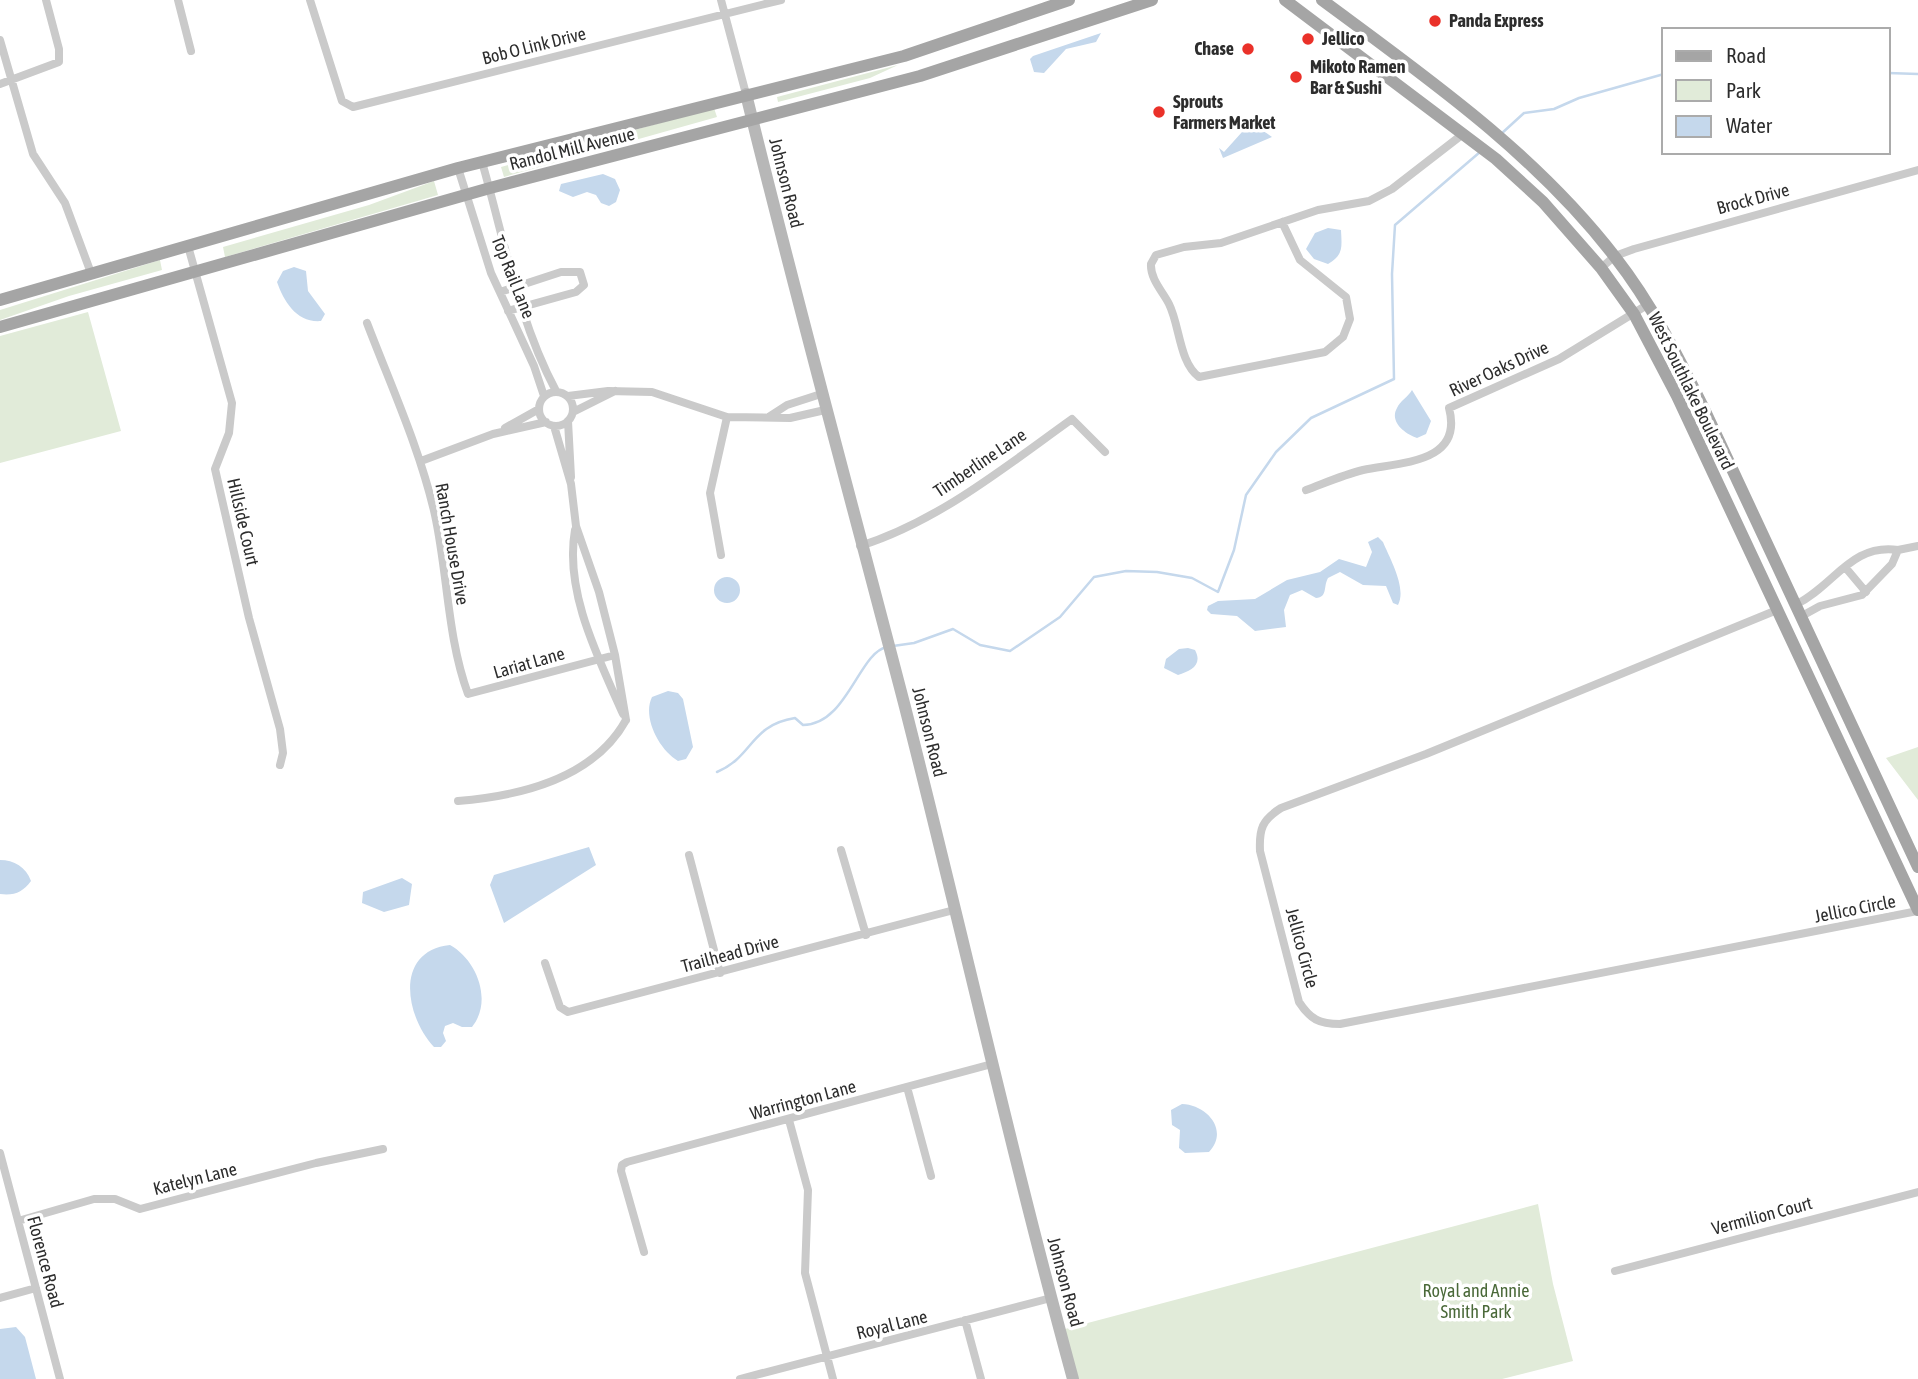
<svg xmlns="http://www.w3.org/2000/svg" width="1918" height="1379" font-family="'Asap Condensed',sans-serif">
<rect width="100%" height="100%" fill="#fff"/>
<path fill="#e1ebd9" d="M 898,65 L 870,78 L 778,102 L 777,97 Z
M 714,108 L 717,117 L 504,177 L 501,167 Z
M 434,181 L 438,195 L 225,257 L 223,247 L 369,205 Z
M 160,260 L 162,270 L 69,296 L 0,320 L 0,310 Z
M 88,312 L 121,431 L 0,463 L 0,336 Z
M 1918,747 L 1918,800 L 1886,758 Z
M 1538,1204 L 1553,1284 L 1573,1361 L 1502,1379 L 1078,1379 L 1065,1329 Z"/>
<path fill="#c5d8ec" d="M 1101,33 L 1096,42 L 1066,49 L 1044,73 L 1034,72 L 1030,59 L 1033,56 Z
M 1251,122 L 1272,137 L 1223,158 L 1219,148 L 1224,152 Z
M 603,174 L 615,179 L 620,190 L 616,202 L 609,206 L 601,203 L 596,195 L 587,192 L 573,197 L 559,191 L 561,184 Z
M 1328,228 L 1341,230 C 1342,249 1343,255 1328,264 L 1314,259 L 1306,249 L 1315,233 Z
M 294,267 L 306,271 L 308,291 L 325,314 L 321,321 C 297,323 284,302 277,282 L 283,271 Z
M 1412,390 L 1431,421 L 1426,434 L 1417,438 C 1405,434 1389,422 1397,408 C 1400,401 1408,397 1412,390 Z
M 1378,537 L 1383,542 C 1390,559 1407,588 1398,605 L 1393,603 L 1386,586 L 1363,585 L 1340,572 L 1328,578 C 1323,587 1328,597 1316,598 L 1302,590 L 1290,595 L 1284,610 L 1286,627 L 1255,631 L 1237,616 L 1211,614 L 1207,610 L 1208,606 L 1218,601 L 1255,599 L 1287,580 L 1320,572 L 1339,559 L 1366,567 L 1372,552 L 1368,542 Z
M714 590a13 13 0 1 1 26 0a13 13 0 1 1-26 0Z
M 1188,648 L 1195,650 C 1203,665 1191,671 1178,675 L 1164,668 L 1166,659 L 1179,649 Z
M 668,691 L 678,693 L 683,699 L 693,747 L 686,759 L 678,761 C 659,750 642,717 652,697 Z
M 589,847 L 596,865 L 504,923 L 490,885 L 494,875 Z
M 0,860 C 14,860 26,867 31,881 C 23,892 14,896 0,894 Z
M 402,878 L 412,884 L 409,905 L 384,912 L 362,903 L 363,892 Z
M 450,945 C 477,960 493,1001 472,1027 L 462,1027 L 453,1023 L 445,1026 L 443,1033 L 446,1041 L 441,1047 L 434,1047 C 405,1016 394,951 450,945 Z
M 1182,1104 C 1208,1105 1229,1131 1209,1152 L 1185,1153 L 1179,1148 L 1180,1130 L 1172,1125 L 1171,1110 Z
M 16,1327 L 25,1337 L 36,1379 L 0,1379 L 0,1329 Z"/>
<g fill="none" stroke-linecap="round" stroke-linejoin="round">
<path stroke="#c5d8ec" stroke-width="2.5" d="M 1888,73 L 1918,74
M 1501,134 L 1524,113 L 1554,109 L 1579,98 L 1664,74
M 893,646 L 914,643 L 953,629 L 980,645 L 1010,651 L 1060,617 L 1094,577 L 1126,571 L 1157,572 L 1192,578 L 1218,592 L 1234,550 L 1246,495 L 1276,452 L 1311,418 L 1394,379 L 1392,274 L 1395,225 L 1480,152
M 717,772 C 753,757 750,725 795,718 L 803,725 C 847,725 859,652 887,647"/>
<path stroke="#cacaca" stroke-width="8" d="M 178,0 L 191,51
M 310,0 L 342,101 L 353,107 L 781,0
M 721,0 L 746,94
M 0,40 L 33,154 L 65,203 L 91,273
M 0,84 L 59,62 L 59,49 L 46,0
M 482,162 C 504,238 518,320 556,391
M 458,168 L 491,273 L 534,366 L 544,396
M 1282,222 L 1300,260 L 1346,297 L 1350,319 L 1343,337 L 1325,352 L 1199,377 C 1179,362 1180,326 1169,304 C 1163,292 1150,279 1151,264 L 1156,255 L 1184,247 L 1221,243 L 1318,210 L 1369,201 L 1392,189 L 1463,134
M 188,246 L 232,403 L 229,433 L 215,469 L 249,618 L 280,729 L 283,753 L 280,765
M 1601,268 L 1615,256 L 1634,249 L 1918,170
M 500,292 L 561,272 L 580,272 L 584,285 L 576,292 L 508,311
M 367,323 C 391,386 420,449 435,515 C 448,575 447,636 468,694 L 615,655
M539 409a17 17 0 1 1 34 0a17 17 0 1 1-34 0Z
M 568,396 L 608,391 L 652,392 L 727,417 L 790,418 L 825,410
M 573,412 L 615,391
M 770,416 L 787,405 L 821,394
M 568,421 L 571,477
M 554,426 L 571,484 L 576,526 L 599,592 L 615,655 L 626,720
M 505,428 L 539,409
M 421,461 L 493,434 L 546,422
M 1306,490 C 1325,483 1343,475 1363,470 C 1399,462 1464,464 1449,408 L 1559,359 L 1647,305
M 575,530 C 564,592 599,659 623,714
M 860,546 C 939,521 1006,466 1072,419 L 1105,452
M 1898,550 L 1918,546
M 721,555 L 710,493 L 727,417
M 1845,567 L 1866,592
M 1795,605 C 1834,586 1851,543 1898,550 L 1892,564 L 1862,595 L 1820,606 L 1800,617
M 1777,610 L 1426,754 L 1281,808 C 1262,820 1259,829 1260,851 L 1299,1002 C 1310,1019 1319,1024 1340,1024 L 1918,911
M 458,801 C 520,796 594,778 626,720
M 841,850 L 866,935
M 689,855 L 720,973
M 545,963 L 560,1007 L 568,1012 L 954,910
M 907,1087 L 931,1176
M 789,1120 L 808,1190 L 805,1273 L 833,1379
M 0,1153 L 60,1379
M 18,1221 L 94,1199 L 115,1199 L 140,1209 L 316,1163 L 383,1149
M 644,1252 L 621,1171 L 622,1165 L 627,1162 L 992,1064
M 1615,1271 L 1918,1192
M 0,1298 L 36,1288
M 965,1320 L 981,1379
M 740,1379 L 1051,1298"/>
<path stroke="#b7b7b7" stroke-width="12" d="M 746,94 C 796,299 852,503 905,707 C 962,931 1012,1156 1073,1379"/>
<path stroke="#a5a5a5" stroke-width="12" d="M 1285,0 L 1496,159 L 1543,202 L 1601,268 L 1634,314 L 1677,396 L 1918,910
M 1322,0 C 1426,77 1535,153 1615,257 C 1651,303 1678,356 1704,409 L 1918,867
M 0,300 L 458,168 L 904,56 L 1069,0
M 0,327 L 490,188 L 920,76 L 1152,0"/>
</g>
<g fill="#ea3129" stroke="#fff" stroke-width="2.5">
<circle cx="1435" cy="21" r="7"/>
<circle cx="1308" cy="39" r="7"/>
<circle cx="1248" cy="49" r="7"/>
<circle cx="1296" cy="77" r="7"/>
<circle cx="1159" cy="112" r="7"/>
</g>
<g text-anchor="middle" stroke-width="7" stroke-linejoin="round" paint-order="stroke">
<g font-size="18" font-weight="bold" fill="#2d2d2d" stroke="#fff" text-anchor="start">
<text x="1449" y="27">Panda Express</text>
<text x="1322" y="45">Jellico</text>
<text x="1234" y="55" text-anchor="end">Chase</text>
<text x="1310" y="73">Mikoto Ramen<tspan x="1310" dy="21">Bar &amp; Sushi</tspan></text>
<text x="1173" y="108">Sprouts<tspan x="1173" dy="21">Farmers Market</tspan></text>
</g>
<g font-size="18" fill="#2d2d2d" stroke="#fff">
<text transform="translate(534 46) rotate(-14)" y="6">Bob O Link Drive</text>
<text transform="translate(572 149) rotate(-14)" y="6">Randol Mill Avenue</text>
<text transform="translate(786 183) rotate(76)" y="6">Johnson Road</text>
<text transform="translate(1753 199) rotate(-15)" y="6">Brock Drive</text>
<text transform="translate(513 277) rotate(68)" y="6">Top Rail Lane</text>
<text transform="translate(1499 369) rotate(-25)" y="6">River Oaks Drive</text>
<text transform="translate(1691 391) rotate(64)" y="6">West Southlake Boulevard</text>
<text transform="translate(980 463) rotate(-34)" y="6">Timberline Lane</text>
<text transform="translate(243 522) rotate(77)" y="6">Hillside Court</text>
<text transform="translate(452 544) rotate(80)" y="6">Ranch House Drive</text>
<text transform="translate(529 663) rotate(-16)" y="6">Lariat Lane</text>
<text transform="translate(929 732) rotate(76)" y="6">Johnson Road</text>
<text transform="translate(1855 909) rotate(-11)" y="6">Jellico Circle</text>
<text transform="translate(1302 948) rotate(75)" y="6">Jellico Circle</text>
<text transform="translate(730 954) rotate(-15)" y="6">Trailhead Drive</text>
<text transform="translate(803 1100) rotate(-15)" y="6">Warrington Lane</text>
<text transform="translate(195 1179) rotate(-14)" y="6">Katelyn Lane</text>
<text transform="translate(1762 1216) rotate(-15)" y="6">Vermilion Court</text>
<text transform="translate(45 1262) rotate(75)" y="6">Florence Road</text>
<text transform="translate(1065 1282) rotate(75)" y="6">Johnson Road</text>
<text transform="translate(892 1325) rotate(-14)" y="6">Royal Lane</text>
</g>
<g font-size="18" fill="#4a6939" stroke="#fff">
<text x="1476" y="1297">Royal and Annie<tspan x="1476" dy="21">Smith Park</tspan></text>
</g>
</g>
<rect x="1662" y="28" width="228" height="126" fill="#ffffff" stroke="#ababab" stroke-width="2"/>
<rect x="1676" y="51" width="35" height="10" fill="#a5a5a5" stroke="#ababab" stroke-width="2"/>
<text x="1726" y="63" font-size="21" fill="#2d2d2d">Road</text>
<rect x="1676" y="80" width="35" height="21" fill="#e1ebd9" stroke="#ababab" stroke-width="2"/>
<text x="1726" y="98" font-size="21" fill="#2d2d2d">Park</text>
<rect x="1676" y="116" width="35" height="21" fill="#c5d8ec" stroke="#ababab" stroke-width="2"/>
<text x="1726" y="133" font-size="21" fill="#2d2d2d">Water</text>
</svg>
